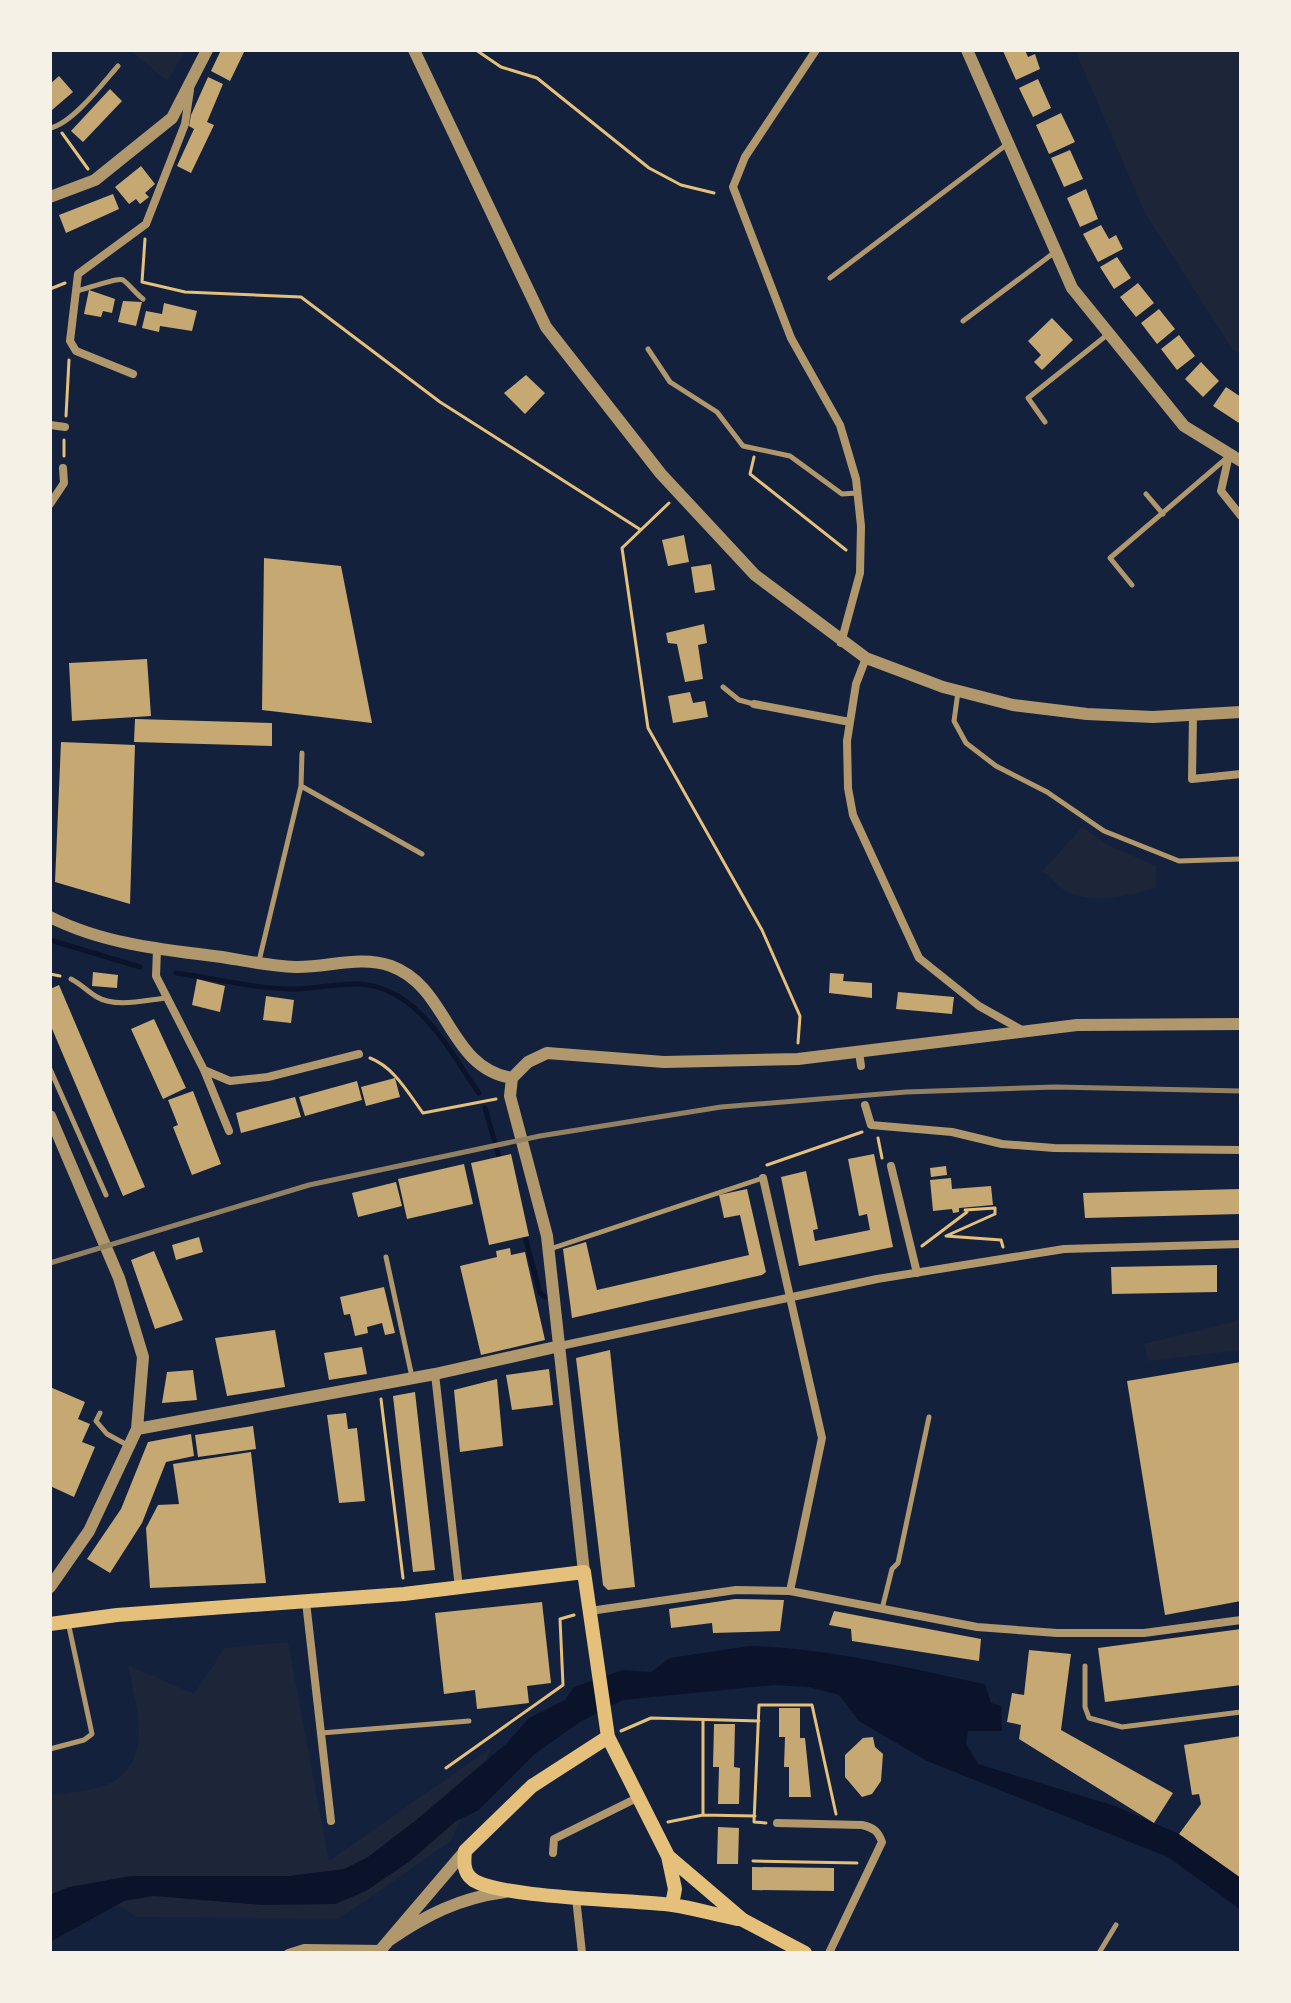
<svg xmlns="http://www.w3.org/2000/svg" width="1291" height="2003" font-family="'Noto Sans',sans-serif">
<rect width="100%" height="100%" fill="#14213d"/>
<path fill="#1d2539" d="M 130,50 L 186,50 L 167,81 Z
M 1075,50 L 1241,50 L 1241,353 L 1233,350 L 1145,213 Z
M 1082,827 L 1110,846 L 1156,866 L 1156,887 C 1129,897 1088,906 1061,888 C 1053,882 1052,876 1042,872 Z
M 1241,1320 L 1241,1350 L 1148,1361 L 1144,1344 Z
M 288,1642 L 329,1861 L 492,1747 L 451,1841 L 339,1919 L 137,1917 L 118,1905 L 69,1887 L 50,1895 L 50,1796 C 68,1792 96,1791 112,1782 C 155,1758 135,1703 128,1665 L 194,1694 L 225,1648 Z"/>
<path fill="#0b132b" d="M 749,1646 C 829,1648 907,1668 985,1684 L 991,1703 L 1001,1706 L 1002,1731 L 968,1731 L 966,1743 L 978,1764 L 1115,1806 L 1179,1834 L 1241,1878 L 1241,1910 L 1168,1857 L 927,1761 L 859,1721 L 839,1695 L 809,1687 L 774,1685 L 623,1700 L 580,1722 L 536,1753 L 479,1810 L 456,1821 L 410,1861 L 366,1891 L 335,1904 L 262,1905 L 154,1896 L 124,1901 L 50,1942 L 50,1895 L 69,1887 L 131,1876 L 289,1876 L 344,1869 L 368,1857 L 415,1821 L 507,1743 L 529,1718 L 565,1700 L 574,1687 L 623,1670 L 651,1672 L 670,1658 Z"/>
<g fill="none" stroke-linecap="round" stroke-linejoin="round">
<path stroke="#0b132b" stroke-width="5" d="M 50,940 L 140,967
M 176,973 C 215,978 259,990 299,989 C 319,988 339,983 360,984 C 419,988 449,1051 479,1093
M 485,1108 L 499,1157
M 525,1237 L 540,1293 L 545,1297"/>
</g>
<path fill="#c6a872" d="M 221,50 L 245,50 L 230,81 L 211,71 Z
M 1025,50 L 1028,57 L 1035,54 L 1040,69 L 1016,80 L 1003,51 Z
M 59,76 L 73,92 L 52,110 L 50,84 Z
M 208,77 L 223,84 L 207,122 L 214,125 L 191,173 L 177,166 L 194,129 L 189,126 L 191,115 Z
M 1038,79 L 1051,108 L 1033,117 L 1019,88 Z
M 110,89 L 122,101 L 83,142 L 71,131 Z
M 1061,113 L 1075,142 L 1049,154 L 1036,125 Z
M 1070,150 L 1083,179 L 1064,187 L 1051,158 Z
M 141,166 L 155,184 L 145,193 L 149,197 L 140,204 L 136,199 L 129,204 L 115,187 Z
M 1086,189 L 1098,219 L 1080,227 L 1067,198 Z
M 113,194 L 119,209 L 66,233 L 59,215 Z
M 1101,225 L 1109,239 L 1116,235 L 1123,249 L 1098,262 L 1083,234 Z
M 1117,257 L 1131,278 L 1114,289 L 1100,267 Z
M 1138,283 L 1154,303 L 1136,317 L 1120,297 Z
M 89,290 L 115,299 L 112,313 L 103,311 L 101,317 L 84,314 Z
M 123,301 L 142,302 L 136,326 L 118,322 Z
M 164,303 L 197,311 L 192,331 L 160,326 L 159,332 L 142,328 L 146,311 L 162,314 Z
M 1159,309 L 1175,329 L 1157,344 L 1141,323 Z
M 1052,318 L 1073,340 L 1042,370 L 1034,362 L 1041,355 L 1028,341 Z
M 1179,335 L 1195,356 L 1177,370 L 1161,349 Z
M 1201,362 L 1219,381 L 1203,397 L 1185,379 Z
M 526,375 L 545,393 L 525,414 L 504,393 Z
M 1226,387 L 1241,397 L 1239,423 L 1213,406 Z
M 684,535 L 689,562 L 668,566 L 662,540 Z
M 264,558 L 341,566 L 372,723 L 262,710 Z
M 711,564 L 715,590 L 695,593 L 691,567 Z
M 704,624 L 707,643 L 698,645 L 703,679 L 685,682 L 677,644 L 668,643 L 666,633 Z
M 147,659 L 151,716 L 72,721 L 69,663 Z
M 690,692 L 693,703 L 705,701 L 708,717 L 673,723 L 668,696 Z
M 135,719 L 272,723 L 272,746 L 134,742 Z
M 61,742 L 135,745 L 130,904 L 55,882 Z
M 93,972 L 118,975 L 117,988 L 92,986 Z
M 830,973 L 844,974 L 843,981 L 872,983 L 872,998 L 829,993 Z
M 197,979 L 225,986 L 220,1012 L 192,1005 Z
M 59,985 L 145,1187 L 123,1196 L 50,1024 L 50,989 Z
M 898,992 L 954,997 L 952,1014 L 896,1009 Z
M 266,996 L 294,1000 L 291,1023 L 263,1020 Z
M 154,1019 L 186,1088 L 163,1099 L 131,1029 Z
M 395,1078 L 400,1097 L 366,1106 L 361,1087 Z
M 357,1081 L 362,1100 L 305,1116 L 299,1097 Z
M 193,1091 L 221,1164 L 192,1175 L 173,1127 L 178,1125 L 168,1100 Z
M 295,1097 L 301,1117 L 241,1133 L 236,1113 Z
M 511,1154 L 529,1236 L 489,1245 L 471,1163 Z
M 874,1154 L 893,1247 L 799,1266 L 781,1177 L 806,1171 L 818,1229 L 813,1230 L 815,1241 L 870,1230 L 867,1214 L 859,1216 L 848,1159 Z
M 464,1164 L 473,1204 L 407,1219 L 398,1179 Z
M 946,1166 L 947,1175 L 931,1177 L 930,1168 Z
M 951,1178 L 952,1189 L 991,1186 L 993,1205 L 959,1208 L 959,1212 L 953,1213 L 952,1209 L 933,1211 L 930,1180 Z
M 396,1182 L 402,1206 L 358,1217 L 352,1193 Z
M 747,1189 L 766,1272 L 762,1275 L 572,1318 L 563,1249 L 586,1242 L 597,1290 L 749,1255 L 740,1215 L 724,1218 L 719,1195 Z
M 1241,1189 L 1241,1214 L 1085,1218 L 1083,1193 Z
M 199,1237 L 203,1252 L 176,1260 L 172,1245 Z
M 510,1248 L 511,1255 L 525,1252 L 545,1340 L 481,1355 L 460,1266 L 497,1257 L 496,1251 Z
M 154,1251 L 183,1320 L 155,1329 L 131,1260 Z
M 1217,1265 L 1217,1292 L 1112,1294 L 1111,1267 Z
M 384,1287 L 395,1333 L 385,1335 L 382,1323 L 367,1327 L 368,1333 L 355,1336 L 350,1314 L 344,1315 L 340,1297 Z
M 275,1330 L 285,1387 L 227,1396 L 215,1338 Z
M 362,1347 L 367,1374 L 329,1380 L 324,1353 Z
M 610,1350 L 635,1587 L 608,1590 L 603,1585 L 576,1358 Z
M 1241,1362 L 1241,1601 L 1165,1615 L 1127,1381 Z
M 549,1369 L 553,1405 L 512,1410 L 506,1375 Z
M 193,1370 L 197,1400 L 162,1403 L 167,1372 Z
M 497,1379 L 503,1446 L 460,1452 L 454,1390 Z
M 50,1387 L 85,1402 L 78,1419 L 90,1424 L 82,1442 L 95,1447 L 74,1497 L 50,1486 Z
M 415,1392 L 435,1570 L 413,1572 L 393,1396 Z
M 346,1413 L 348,1429 L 357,1428 L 365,1501 L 339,1503 L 327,1415 Z
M 253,1426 L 256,1449 L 198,1457 L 195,1435 Z
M 191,1434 L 194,1456 L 166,1462 L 142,1523 L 110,1573 L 87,1559 L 121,1509 L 148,1442 Z
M 251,1452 L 266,1583 L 150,1588 L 146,1528 L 158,1505 L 179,1504 L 173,1464 Z
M 735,1599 L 784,1600 L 780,1631 L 713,1633 L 712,1623 L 671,1628 L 669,1609 Z
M 542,1602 L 551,1683 L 527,1686 L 529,1703 L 477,1709 L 475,1690 L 444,1694 L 435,1613 Z
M 834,1611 L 981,1639 L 979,1661 L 852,1641 L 851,1629 L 829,1625 Z
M 1241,1629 L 1241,1685 L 1105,1702 L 1098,1648 Z
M 1029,1650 L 1071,1654 L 1061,1730 L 1173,1793 L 1154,1823 L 1019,1739 L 1021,1725 L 1007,1722 L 1012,1693 L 1024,1695 Z
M 779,1708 L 800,1708 L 800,1738 L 805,1738 L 811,1797 L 789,1797 L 789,1767 L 784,1767 L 785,1737 L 779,1737 Z
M 714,1724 L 735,1724 L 734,1767 L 740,1768 L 739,1804 L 718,1804 L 719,1767 L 713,1767 Z
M 1241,1736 L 1241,1878 L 1179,1834 L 1201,1804 L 1199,1794 L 1192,1795 L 1184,1745 Z
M 873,1737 L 875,1747 L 883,1754 L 881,1781 L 872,1794 L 862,1797 L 845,1777 L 845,1755 L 863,1738 Z
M 718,1827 L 739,1828 L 738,1864 L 717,1864 Z
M 752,1867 L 834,1868 L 834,1891 L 752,1890 Z"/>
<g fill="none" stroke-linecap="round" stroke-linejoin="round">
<path stroke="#e5c07b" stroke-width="3" d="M 476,50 L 501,67 L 537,78 L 649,168 L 681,185 L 714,193
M 62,133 L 88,169
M 145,239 L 142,282 L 185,292 L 301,297 L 440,402 L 641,530
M 50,289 L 65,283
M 66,416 L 69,360
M 64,456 L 64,440
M 754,457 L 750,474 L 846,550
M 669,503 L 622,548 L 648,728 L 762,930 L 800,1016 L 798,1043
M 50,974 L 60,976
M 370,1058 C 394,1067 408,1093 423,1113 L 496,1099
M 878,1138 L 882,1158
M 767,1165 L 862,1132
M 965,1210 L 995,1208 L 995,1214 L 946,1236 L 1001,1240 L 1003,1247
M 922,1246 L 967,1212
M 381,1399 L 403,1578
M 703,1720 L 703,1815 L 755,1816
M 621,1731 L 651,1718 L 759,1721
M 446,1768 L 563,1685 L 560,1619 L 574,1615
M 668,1822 L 703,1815
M 766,1823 L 754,1822 L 759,1705 L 812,1705 L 836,1814
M 753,1861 L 857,1863"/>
<path stroke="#b1986c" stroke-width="5" d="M 50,128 C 72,124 103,83 118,66
M 830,278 L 1006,145
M 77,291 C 86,289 118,277 123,280 C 129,284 136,294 143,299
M 963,321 L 1055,252
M 648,349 L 670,382 L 717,412 L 743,446 L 790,456 L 842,494 L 857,493
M 1045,422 L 1028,398 L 1107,335
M 1146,494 L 1163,514
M 1132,585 L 1110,558 L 1229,456
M 723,687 L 739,700 L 754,704
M 958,692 L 954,721 L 966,743 L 996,766 L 1047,792 L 1104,831 L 1179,861 L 1241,859
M 301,786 L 422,854
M 259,961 L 301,786 L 302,753
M 71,979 C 81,984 88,992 97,997 C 115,1008 146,1000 166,998
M 50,1069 L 106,1195
M 550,1249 L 763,1178
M 386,1257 L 412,1377
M 100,1413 L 96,1421 L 107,1434 L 129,1446
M 882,1609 L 892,1569 L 898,1563 L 929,1417
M 1085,1666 L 1085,1707 L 1089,1718 L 1122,1727 L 1241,1712
M 321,1733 L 469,1721
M 50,1749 L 84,1740 L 92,1734 L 68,1622
M 1099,1953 L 1116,1925"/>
<path stroke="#b1986c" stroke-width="8" d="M 816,50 L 745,157 L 733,187 L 791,338 L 840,425 L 856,479 L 861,526 L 860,573 L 841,643
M 133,374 L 76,351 L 70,341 L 78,274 L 146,224 L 185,124 L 190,90
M 50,425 L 65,427
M 1229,455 L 1221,491 L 1241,516
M 50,504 L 64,483 L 63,468
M 866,658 L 856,684 L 847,741 L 848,788 L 853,815 L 919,958 L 979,1006 L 1020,1029
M 754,704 L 850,722
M 1193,715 L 1192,779 L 1241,774
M 157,949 L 156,976 L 204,1070 L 230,1081 L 268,1077 L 359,1054
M 859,1052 L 861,1066
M 204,1070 L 229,1131
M 865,1105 L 871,1125 L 952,1132 L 1002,1144 L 1054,1148 L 1241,1150
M 891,1166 L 917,1273
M 763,1178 L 822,1438 L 790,1591
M 560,1346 L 877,1279 L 1064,1249 L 1241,1244
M 435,1374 L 459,1588
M 306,1602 L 331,1821
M 590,1611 L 736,1590 L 790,1591 L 977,1627 L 1057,1633 L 1144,1633 L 1241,1620
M 777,1823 L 862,1825 C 874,1828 878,1831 882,1842 L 829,1953
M 553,1853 L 554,1839 L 637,1798
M 576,1898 L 582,1953
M 288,1953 L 304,1948 L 382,1949"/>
<path stroke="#b1986c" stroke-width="12" d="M 414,50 L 546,327 L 661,474 L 755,575 L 866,658 L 943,687 L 1013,705 L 1087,714 L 1153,717 L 1241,712
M 967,50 L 1072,288 L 1184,426 L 1241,461
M 50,197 L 95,180 L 172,118 L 207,50
M 50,917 C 103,944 164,950 222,957 C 246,961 270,966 295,967 C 327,968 359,955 391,966 C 449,987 448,1068 512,1078
M 512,1078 L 528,1062 L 547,1053 L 664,1062 L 798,1059 L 1077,1025 L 1241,1024
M 512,1078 L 510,1096 L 547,1236 L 584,1572
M 50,1116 L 119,1278 L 143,1357 L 137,1429 L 89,1531 L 50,1587
M 137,1429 L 435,1374 L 560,1346
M 388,1941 C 426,1915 459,1898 505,1892
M 378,1953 L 465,1851"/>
<path stroke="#e5c07b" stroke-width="14" d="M 50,1624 L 117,1615 L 404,1594 L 584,1572 L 608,1737 L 668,1856 L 743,1920 L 805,1953
M 608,1737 L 532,1786 L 465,1851 C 464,1861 463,1872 472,1879 C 495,1898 634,1900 672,1905 C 694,1908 716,1915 738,1919
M 668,1856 L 675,1889 L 672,1905"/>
<path stroke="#918062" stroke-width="5" d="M 50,1263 L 309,1185 L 540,1136 L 721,1107 L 906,1092 L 1056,1087 L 1241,1091"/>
</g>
<rect width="1291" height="2003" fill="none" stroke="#f6f1e7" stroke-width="104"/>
</svg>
